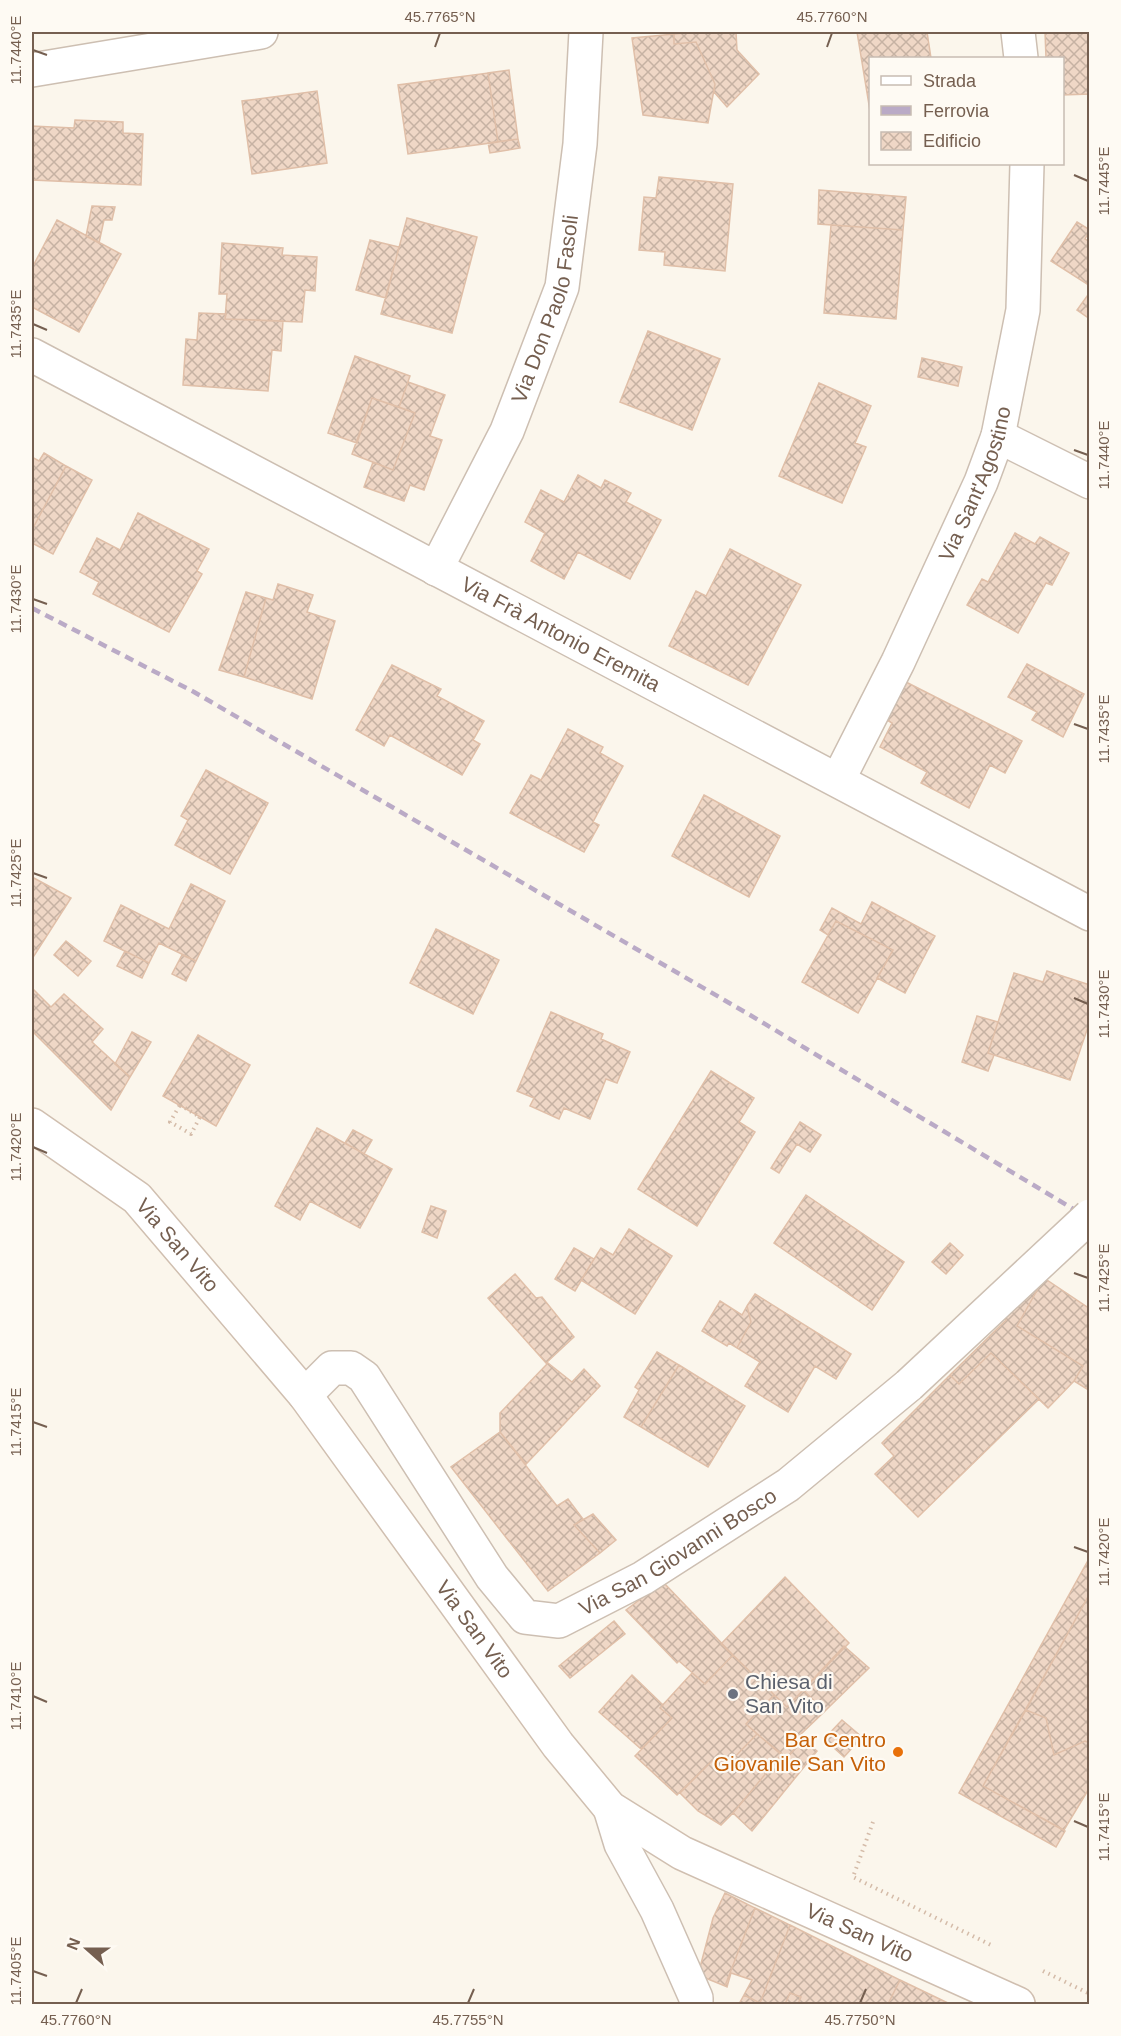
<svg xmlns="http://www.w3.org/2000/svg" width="1121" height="2036" font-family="Arial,sans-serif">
<defs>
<pattern id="building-cross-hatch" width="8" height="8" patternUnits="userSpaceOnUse" patternTransform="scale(1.5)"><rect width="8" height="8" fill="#efd7c6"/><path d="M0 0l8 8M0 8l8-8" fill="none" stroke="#c6b2a3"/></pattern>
</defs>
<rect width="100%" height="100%" fill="#fbf6ec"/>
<path fill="url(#building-cross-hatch)" stroke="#e0bfa8" stroke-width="1.5" d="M 697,32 L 736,32 L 737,50 L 759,74 L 727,107 L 714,92 L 715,84 L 696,42 L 674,44 L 674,34 Z
M 857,32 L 927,32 L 931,58 L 870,58 L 870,111 Z
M 1045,32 L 1090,32 L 1090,94 L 1062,95 L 1062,58 L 1046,58 Z
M 674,34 L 674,44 L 696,42 L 715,84 L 708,123 L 643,115 L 632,38 Z
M 509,70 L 518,139 L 498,142 L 488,73 Z
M 488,73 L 498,142 L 408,154 L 398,85 Z
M 317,91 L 327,163 L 252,174 L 242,101 Z
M 75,120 L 123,122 L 123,133 L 143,134 L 141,185 L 32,180 L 32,126 L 74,128 Z
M 518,139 L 520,148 L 490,153 L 488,143 Z
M 659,177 L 733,184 L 725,271 L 664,265 L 665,252 L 639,250 L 644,197 L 656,198 Z
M 819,190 L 906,197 L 903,230 L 818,224 Z
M 92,206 L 115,207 L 112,220 L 104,220 L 99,243 L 86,236 Z
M 407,218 L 477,237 L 452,333 L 381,314 Z
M 57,220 L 121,254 L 79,332 L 32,307 L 32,268 Z
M 1077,222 L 1090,230 L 1085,239 L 1090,242 L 1090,286 L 1051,261 Z
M 831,225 L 903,230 L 896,319 L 824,313 Z
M 370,240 L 399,247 L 386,298 L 356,290 Z
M 222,243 L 283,248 L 282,255 L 317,257 L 315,291 L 305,290 L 302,322 L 225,319 L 227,294 L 219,294 Z
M 1090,292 L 1090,319 L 1077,310 Z
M 199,313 L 226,314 L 225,319 L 283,321 L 281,351 L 272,350 L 268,391 L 183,385 L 186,339 L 197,340 Z
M 648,331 L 720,359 L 692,430 L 620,402 Z
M 355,356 L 410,376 L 399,407 L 372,398 L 357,443 L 328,433 Z
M 922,358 L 962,367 L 958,386 L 918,377 Z
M 408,382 L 445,395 L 430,436 L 442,440 L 424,490 L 410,485 L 404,501 L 364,487 L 373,462 L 393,470 L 415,413 L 399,407 Z
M 819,383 L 871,406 L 855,443 L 866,447 L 842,503 L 779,476 Z
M 372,398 L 415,413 L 393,470 L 352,454 Z
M 44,453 L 66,466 L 32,530 L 32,457 L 39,461 Z
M 66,466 L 92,480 L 53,554 L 32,543 L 32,530 Z
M 578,475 L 601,488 L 605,480 L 631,493 L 626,502 L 661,520 L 630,579 L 578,552 L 564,579 L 531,561 L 545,533 L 525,522 L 541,490 L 564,502 Z
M 138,513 L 209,549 L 197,571 L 202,574 L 169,632 L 93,594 L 99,582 L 80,572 L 97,538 L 120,550 Z
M 1015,533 L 1035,544 L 1040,537 L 1069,553 L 1052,585 L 1046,583 L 1018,633 L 967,605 L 982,579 L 988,582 Z
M 730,549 L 801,585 L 748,685 L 669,646 L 696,591 L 706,596 Z
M 278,584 L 313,595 L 307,612 L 335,621 L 312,699 L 244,677 L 266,598 L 273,600 Z
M 246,592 L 266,598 L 244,677 L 219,670 Z
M 1027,664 L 1084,694 L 1063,737 L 1032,720 L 1037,712 L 1008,697 Z
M 392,665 L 441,689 L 437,696 L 484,721 L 473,740 L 480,744 L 462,775 L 390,735 L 384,746 L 356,730 Z
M 904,681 L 1022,741 L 1005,773 L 990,765 L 969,808 L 921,783 L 927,772 L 880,747 L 892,723 L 885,719 Z
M 568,729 L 603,747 L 600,753 L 623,766 L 593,822 L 599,825 L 584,852 L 510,813 L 531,775 L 541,780 Z
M 206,770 L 268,803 L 230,874 L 175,845 L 188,820 L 181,816 Z
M 704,795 L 780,836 L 749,897 L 672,856 Z
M 32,877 L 71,898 L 32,959 Z
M 191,884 L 225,901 L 196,961 L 159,943 L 149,963 L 104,941 L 121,905 L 169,929 Z
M 872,902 L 935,936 L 905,993 L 877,978 L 893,950 L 836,921 L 828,935 L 820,930 L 832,908 L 861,924 Z
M 836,921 L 893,950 L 858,1013 L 802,982 Z
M 436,929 L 499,960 L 473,1014 L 410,983 Z
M 66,941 L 91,961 L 78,976 L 54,955 Z
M 125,951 L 149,963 L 142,978 L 117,966 Z
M 182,955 L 196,961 L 186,981 L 172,974 Z
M 1047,971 L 1090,985 L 1090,1021 L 1070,1080 L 988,1053 L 1014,973 L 1043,982 Z
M 32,988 L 51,1007 L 64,994 L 103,1029 L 92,1042 L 130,1077 L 111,1110 L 32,1031 Z
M 551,1012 L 603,1034 L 601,1039 L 630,1052 L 617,1083 L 606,1079 L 590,1119 L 564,1108 L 559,1119 L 530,1106 L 534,1098 L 517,1091 Z
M 977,1016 L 998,1022 L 988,1053 L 994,1055 L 988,1071 L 962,1062 Z
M 132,1032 L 151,1042 L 130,1077 L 115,1064 Z
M 198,1035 L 250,1065 L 216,1126 L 163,1096 Z
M 711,1071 L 754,1098 L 739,1122 L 755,1132 L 697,1226 L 638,1189 Z
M 800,1122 L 821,1135 L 810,1152 L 797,1144 L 779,1173 L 771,1168 Z
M 317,1128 L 392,1169 L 360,1228 L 310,1201 L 300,1220 L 275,1206 Z
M 353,1130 L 372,1140 L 364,1154 L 345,1143 Z
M 806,1195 L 904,1262 L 872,1310 L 774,1243 Z
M 431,1206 L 446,1211 L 437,1238 L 422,1232 Z
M 629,1229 L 672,1256 L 635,1314 L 581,1280 L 601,1248 L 613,1255 Z
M 950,1243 L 963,1255 L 946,1274 L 932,1262 Z
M 574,1248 L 594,1259 L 575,1291 L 555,1279 Z
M 515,1274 L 536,1298 L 542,1297 L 574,1337 L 546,1363 L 488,1298 Z
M 1044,1278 L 1017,1326 L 1083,1366 L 1074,1381 L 1048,1408 L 991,1353 L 959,1384 L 950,1375 L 1006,1320 L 997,1311 Z
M 1044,1278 L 1090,1309 L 1090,1391 L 1074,1381 L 1083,1366 L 1017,1326 Z
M 755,1294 L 851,1354 L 836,1379 L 815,1366 L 788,1412 L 745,1386 L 760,1362 L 737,1348 L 751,1322 L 747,1306 Z
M 720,1301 L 742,1315 L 747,1306 L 751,1322 L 737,1348 L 729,1343 L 727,1346 L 702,1331 Z
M 657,1352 L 679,1365 L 641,1427 L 624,1417 L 639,1390 L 635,1387 Z
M 991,1353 L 1039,1399 L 918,1517 L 875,1474 L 894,1456 L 882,1443 L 950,1375 L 959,1384 Z
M 548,1363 L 572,1382 L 584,1369 L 600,1386 L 526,1464 L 500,1432 L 500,1413 Z
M 679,1365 L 745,1406 L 708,1467 L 641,1427 Z
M 500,1432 L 557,1506 L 568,1499 L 583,1519 L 574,1525 L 600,1553 L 548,1591 L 451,1467 Z
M 593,1514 L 616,1540 L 600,1553 L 574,1525 Z
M 1090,1557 L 1090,1593 L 983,1786 L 1065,1831 L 1056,1847 L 959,1793 Z
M 785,1577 L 849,1643 L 787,1707 L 721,1644 Z
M 663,1582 L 733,1655 L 705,1684 L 679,1661 L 677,1663 L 626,1610 Z
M 1090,1593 L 1090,1743 L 1085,1741 L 1054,1755 L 1046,1718 L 1026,1710 Z
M 614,1621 L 625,1634 L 570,1678 L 559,1666 Z
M 844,1646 L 869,1668 L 825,1711 L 803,1690 Z
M 733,1655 L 774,1695 L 746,1724 L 757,1734 L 726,1766 L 717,1756 L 677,1795 L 635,1756 L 672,1718 L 660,1708 L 692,1673 L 705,1684 Z
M 632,1675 L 663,1705 L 660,1708 L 672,1718 L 641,1749 L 599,1712 Z
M 803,1690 L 825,1711 L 799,1736 L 803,1739 L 786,1759 L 746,1724 L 774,1695 L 787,1707 Z
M 1026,1710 L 1046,1718 L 1054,1755 L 1085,1741 L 1090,1743 L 1090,1787 L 1064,1830 L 983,1786 Z
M 842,1720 L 862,1737 L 844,1757 L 824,1739 Z
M 757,1734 L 782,1754 L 733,1813 L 721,1825 L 698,1811 L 680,1793 L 717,1756 L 726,1766 Z
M 803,1739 L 817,1751 L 752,1831 L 733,1813 L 782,1754 L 786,1759 Z
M 725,1893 L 755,1908 L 725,1986 L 698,1975 L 713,1918 Z
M 755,1908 L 790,1925 L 760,2003 L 744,1995 L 752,1980 L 731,1973 L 727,1987 L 725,1986 Z
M 790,1925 L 900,1980 L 888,2004 L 798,2004 L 801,1997 L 790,1993 L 785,2004 L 760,2003 Z
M 900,1980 L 950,2004 L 888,2004 Z
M 790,1993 L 801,1997 L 798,2004 L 785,2004 Z
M 744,1995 L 760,2003 L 763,2004 L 739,2004 Z"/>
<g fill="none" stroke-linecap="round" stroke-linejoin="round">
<g stroke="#cdbfb2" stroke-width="36">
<g id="minor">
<path d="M 1018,32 L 1021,58"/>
<path d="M 32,70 L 261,32"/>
<path id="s1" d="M 32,355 L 1090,914"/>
<path d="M 998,436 L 1090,482"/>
<path id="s2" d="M 436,569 L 507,431 L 562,287 L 580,144 L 586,32"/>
<path id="s3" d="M 838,780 L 898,662 L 981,482 L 998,436 L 1023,310 L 1027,164"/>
<path id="s4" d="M 305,1395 L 332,1368 L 351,1368 L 364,1377 L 492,1577 L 525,1617 L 559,1621 L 643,1578 L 788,1485 L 909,1385"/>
<path d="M 610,1808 L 621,1844 L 657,1910 L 696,1998 L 696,2004"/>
</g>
</g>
<g stroke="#d0bfb0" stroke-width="36">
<g id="secondary">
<path id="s5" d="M 32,1125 L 137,1198 L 305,1395 L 558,1745 L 610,1808 L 682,1853 L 1018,2004"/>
</g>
</g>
<path stroke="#d4bba8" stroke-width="4" stroke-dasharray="1.5 4.5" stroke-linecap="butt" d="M 180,1105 L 200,1117 L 191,1134 L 170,1122 Z
M 873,1822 L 853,1877 L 991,1945
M 1043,1971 L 1090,1994"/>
<use href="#minor" stroke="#fff" stroke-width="33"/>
<use href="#secondary" stroke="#fff" stroke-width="33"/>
<path stroke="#baaac6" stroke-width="4.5" stroke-dasharray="9 6" stroke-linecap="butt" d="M 32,608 L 194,692 L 750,1015 L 1090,1219"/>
<g stroke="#cdbfb2" stroke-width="36" stroke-linecap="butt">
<path id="minor-bridge" d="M 909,1385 L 1090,1216"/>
</g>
<use href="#minor-bridge" stroke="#fff" stroke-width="33"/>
</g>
<path fill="none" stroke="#755f50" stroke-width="2" d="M 435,47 L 440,33M 827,47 L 832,33M 33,50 L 47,55M 1074,175 L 1088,181M 33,324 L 47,330M 1074,450 L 1088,455M 33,599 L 47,604M 1074,724 L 1088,729M 33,873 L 47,878M 1074,998 L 1088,1004M 33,1147 L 47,1153M 1074,1273 L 1088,1278M 33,1422 L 47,1427M 1074,1547 L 1088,1552M 33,1696 L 47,1702M 1074,1821 L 1088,1827M 33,1971 L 47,1976M 76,2003 L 82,1989M 468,2003 L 474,1989M 860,2003 L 866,1989"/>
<circle fill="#6b7280" stroke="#fefaf3" stroke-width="2" cx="733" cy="1694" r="6"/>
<circle fill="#e8710a" stroke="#fefaf3" stroke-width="2" cx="898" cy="1752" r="6"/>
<g text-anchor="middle" stroke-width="4.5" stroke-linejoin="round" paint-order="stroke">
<g font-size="21" fill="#755f50" stroke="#fefaf3">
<text dy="7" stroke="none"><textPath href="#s2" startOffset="284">Via Don Paolo Fasoli</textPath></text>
<text dy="7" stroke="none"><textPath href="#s3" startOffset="327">Via Sant'Agostino</textPath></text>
<text dy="7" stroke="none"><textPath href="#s1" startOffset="598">Via Frà Antonio Eremita</textPath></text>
<text dy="7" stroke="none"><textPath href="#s5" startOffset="190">Via San Vito</textPath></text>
<text dy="7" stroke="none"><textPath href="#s4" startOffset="534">Via San Giovanni Bosco</textPath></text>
<text dy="7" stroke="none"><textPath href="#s5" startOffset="676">Via San Vito</textPath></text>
<text dy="7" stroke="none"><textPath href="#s5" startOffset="1180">Via San Vito</textPath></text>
</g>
<g font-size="21" fill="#5b616d" stroke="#fefaf3" text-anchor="start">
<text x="745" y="1689">Chiesa di<tspan x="745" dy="24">San Vito</tspan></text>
</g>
<g font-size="21" fill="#c56008" stroke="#fefaf3" text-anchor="end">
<text x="886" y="1747">Bar Centro<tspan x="886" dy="24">Giovanile San Vito</tspan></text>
</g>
</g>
<rect width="1121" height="2036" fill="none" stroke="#fefaf3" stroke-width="66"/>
<rect x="869" y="57" width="195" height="108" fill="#fefaf3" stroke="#c7bcb2" stroke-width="1.5"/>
<rect x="881" y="76" width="30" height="9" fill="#ffffff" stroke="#c7bcb2" stroke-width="1.5"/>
<text x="923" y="87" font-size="18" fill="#755f50">Strada</text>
<rect x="881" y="106" width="30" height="9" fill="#baaac6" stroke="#c7bcb2" stroke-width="1.5"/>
<text x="923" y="117" font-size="18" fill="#755f50">Ferrovia</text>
<rect x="881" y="132" width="30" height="18" fill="url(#building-cross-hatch)" stroke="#c7bcb2" stroke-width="1.5"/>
<text x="923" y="147" font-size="18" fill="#755f50">Edificio</text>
<g transform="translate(87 1949) rotate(291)" stroke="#fefaf3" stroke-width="4.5" paint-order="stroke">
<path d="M0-4.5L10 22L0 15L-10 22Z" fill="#755f50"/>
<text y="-9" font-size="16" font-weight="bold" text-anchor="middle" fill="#755f50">N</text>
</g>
<rect x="33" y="33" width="1055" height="1970" fill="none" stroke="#755f50" stroke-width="2"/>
<g font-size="15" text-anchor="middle" fill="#755f50">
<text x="440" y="22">45.7765°N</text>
<text x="832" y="22">45.7760°N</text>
<text transform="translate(16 50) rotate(-90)" y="5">11.7440°E</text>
<text transform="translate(1104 181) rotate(-90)" y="5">11.7445°E</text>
<text transform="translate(16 324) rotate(-90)" y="5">11.7435°E</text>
<text transform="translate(1104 455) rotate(-90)" y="5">11.7440°E</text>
<text transform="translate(16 599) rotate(-90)" y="5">11.7430°E</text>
<text transform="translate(1104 729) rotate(-90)" y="5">11.7435°E</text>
<text transform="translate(16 873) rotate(-90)" y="5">11.7425°E</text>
<text transform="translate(1104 1004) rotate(-90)" y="5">11.7430°E</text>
<text transform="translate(16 1147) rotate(-90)" y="5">11.7420°E</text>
<text transform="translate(1104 1278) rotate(-90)" y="5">11.7425°E</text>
<text transform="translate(16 1422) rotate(-90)" y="5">11.7415°E</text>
<text transform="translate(1104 1552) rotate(-90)" y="5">11.7420°E</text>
<text transform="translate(16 1696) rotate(-90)" y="5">11.7410°E</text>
<text transform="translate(1104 1827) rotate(-90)" y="5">11.7415°E</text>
<text transform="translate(16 1971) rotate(-90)" y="5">11.7405°E</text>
<text x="76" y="2025">45.7760°N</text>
<text x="468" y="2025">45.7755°N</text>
<text x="860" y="2025">45.7750°N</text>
</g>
</svg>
